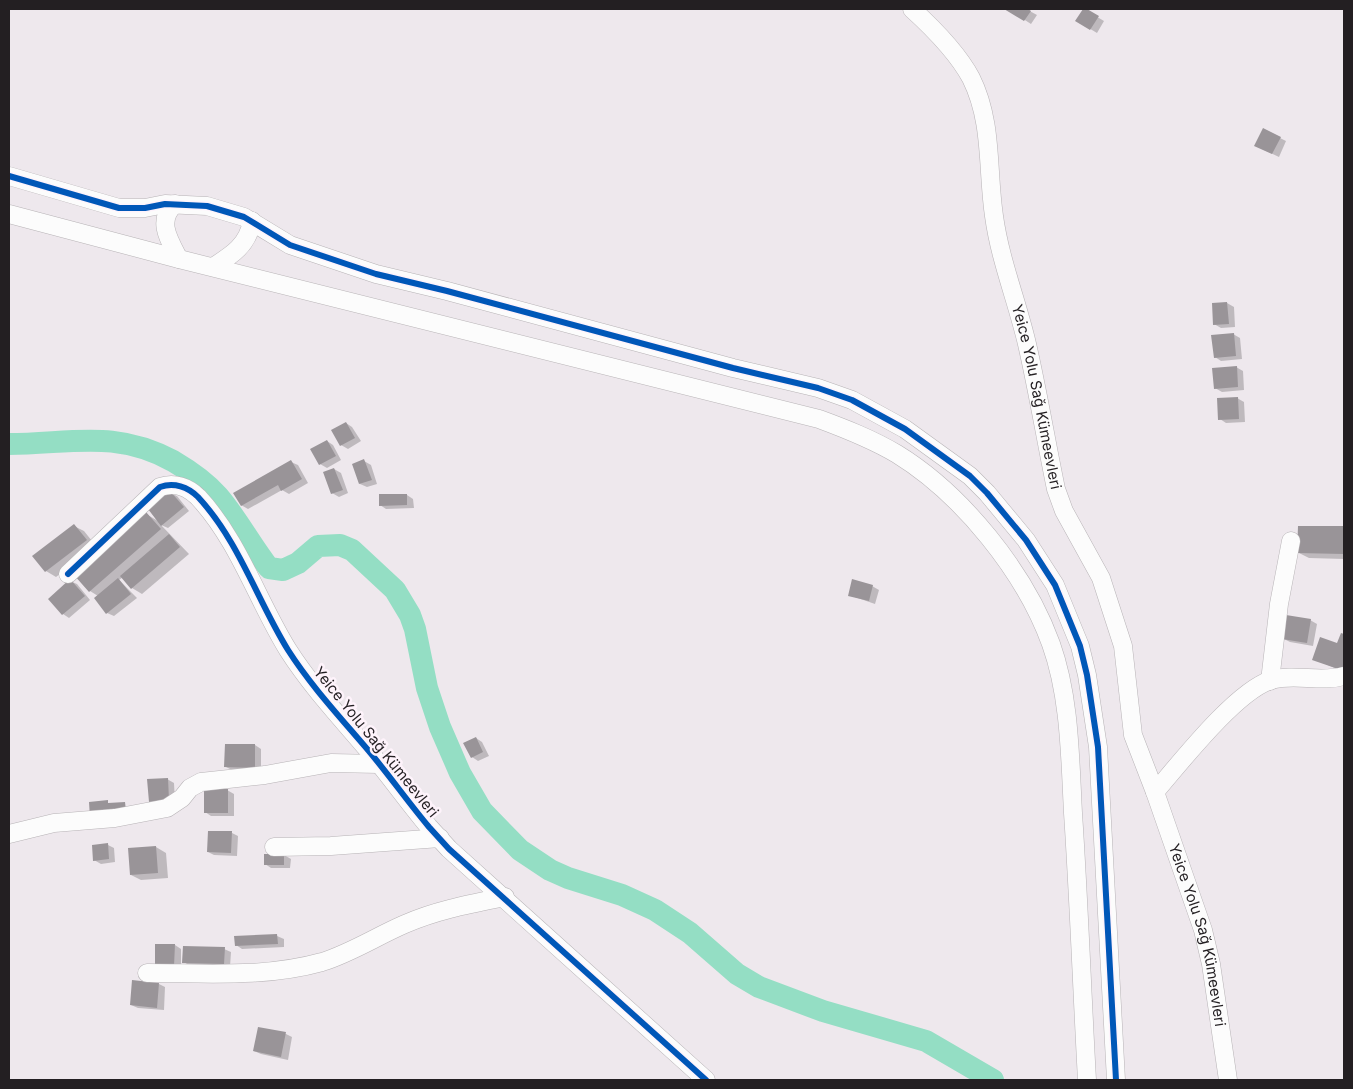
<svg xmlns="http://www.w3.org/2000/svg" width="1353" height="1089" font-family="Inter,sans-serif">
<rect width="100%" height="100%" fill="#eee8ed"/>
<path fill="#0003" d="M 1008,9 L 1026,9 L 1037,15 L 1031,24 Z
M 1084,9 L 1104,21 L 1097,33 L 1077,21 Z
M 1280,138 L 1286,141 L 1279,157 L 1262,149 Z
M 1227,303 L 1234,307 L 1235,327 L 1221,328 L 1214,324 L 1213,304 Z
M 1233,334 L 1240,338 L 1242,359 L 1221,361 L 1215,357 Z
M 1236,367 L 1243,371 L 1244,390 L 1222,392 L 1215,388 Z
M 1237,398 L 1244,402 L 1245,422 L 1226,423 L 1220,419 Z
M 346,423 L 352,427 L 361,441 L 348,449 L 341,445 Z
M 327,441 L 333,445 L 341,460 L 327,468 L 320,464 Z
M 364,461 L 371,465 L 377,484 L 367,487 L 360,484 Z
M 291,462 L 298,465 L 308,483 L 289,494 L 282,490 L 248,509 L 241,505 Z
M 334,469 L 341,473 L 348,493 L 339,497 L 332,493 Z
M 170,493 L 177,496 L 189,511 L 168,528 L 161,525 L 189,554 L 142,594 L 132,588 L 123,577 L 119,580 L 137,598 L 114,616 L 107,613 L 98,596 L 90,591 L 76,575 L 146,514 L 158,521 Z
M 407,495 L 413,499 L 414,508 L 386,509 L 380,505 Z
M 74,526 L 84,531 L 96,546 L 56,577 L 46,571 Z
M 1299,527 L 1344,527 L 1344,559 L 1309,558 L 1299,553 Z
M 70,581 L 77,584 L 90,600 L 69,618 L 63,614 L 50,599 Z
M 872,586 L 879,590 L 875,604 L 849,595 Z
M 1310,620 L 1317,624 L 1313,646 L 1290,642 L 1284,639 Z
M 1342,634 L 1344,635 L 1344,672 L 1314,659 L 1338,645 Z
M 476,738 L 482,742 L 489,756 L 478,761 L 472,757 Z
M 255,745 L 261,749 L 261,771 L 232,770 L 226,767 Z
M 167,779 L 174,783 L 175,803 L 156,804 L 150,801 Z
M 227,790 L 234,794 L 234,816 L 211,816 L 205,812 Z
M 232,833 L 238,836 L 237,856 L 214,855 L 208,852 Z
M 108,845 L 114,848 L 115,862 L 101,864 L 94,860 Z
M 156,847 L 166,853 L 168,878 L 141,880 L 131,875 Z
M 284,855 L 291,859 L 290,868 L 271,868 L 265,864 Z
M 277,936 L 284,939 L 284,947 L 242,949 L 236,945 Z
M 175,945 L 181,949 L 181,969 L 162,968 Z
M 224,949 L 231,952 L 230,967 L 190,966 L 184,962 Z
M 159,984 L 165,987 L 164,1010 L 138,1008 L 131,1005 Z
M 259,1028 L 286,1034 L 292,1037 L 288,1060 L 261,1054 L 254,1051 Z"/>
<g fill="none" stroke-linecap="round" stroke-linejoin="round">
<path stroke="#94dec4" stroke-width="22" d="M 9,444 C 70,444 115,429 173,461 C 190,471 205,481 218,496 C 237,518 251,545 269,568 L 283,570 L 298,563 L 318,546 L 340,545 L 352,550 L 395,590 L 410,615 L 415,629 L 427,688 L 440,727 L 460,773 L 482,811 L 520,850 L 550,870 L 568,878 L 622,895 L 655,910 L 690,933 L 737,974 L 759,987 L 823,1011 L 926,1041 L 993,1080"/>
</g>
<path fill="#999498" d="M 1004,9 L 1028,9 L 1031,11 L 1024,21 Z
M 1083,9 L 1087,9 L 1099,16 L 1090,30 L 1075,21 Z
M 1263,128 L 1281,137 L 1272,154 L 1254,146 Z
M 1227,302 L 1229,324 L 1213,325 L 1212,303 Z
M 1234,333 L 1236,356 L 1214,358 L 1211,335 Z
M 1237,366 L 1238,387 L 1214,389 L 1212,368 Z
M 1238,397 L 1239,419 L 1218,420 L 1217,398 Z
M 346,422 L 355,438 L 340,446 L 331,430 Z
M 327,440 L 336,456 L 319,465 L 310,449 Z
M 364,459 L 372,480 L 359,484 L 352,464 Z
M 291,460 L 302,479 L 281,491 L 278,485 L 241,506 L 233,493 Z
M 334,468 L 343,490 L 331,494 L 323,472 Z
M 170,491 L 184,507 L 161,526 L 148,509 Z
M 379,494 L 407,494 L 407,505 L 379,506 Z
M 146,512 L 161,529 L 89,592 L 74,575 Z
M 74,524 L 87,540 L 45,572 L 32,556 Z
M 1298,526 L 1344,526 L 1344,554 L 1297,553 Z
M 169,534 L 180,547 L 131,589 L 120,576 Z
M 118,578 L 131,594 L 106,614 L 94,598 Z
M 70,579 L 85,596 L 62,615 L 48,599 Z
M 852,579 L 873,585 L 869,601 L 848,596 Z
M 1286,615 L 1311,619 L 1307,643 L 1282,639 Z
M 1341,633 L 1344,634 L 1344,671 L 1312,660 L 1320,637 L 1337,643 Z
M 476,737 L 483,752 L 471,758 L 463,743 Z
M 225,744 L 255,744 L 255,768 L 224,767 Z
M 168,778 L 169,800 L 149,802 L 147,779 Z
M 204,789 L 228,789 L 228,813 L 204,813 Z
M 108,800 L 108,803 L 125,802 L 126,811 L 90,818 L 89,802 Z
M 208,831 L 232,831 L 231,853 L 207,852 Z
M 108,843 L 109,859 L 93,861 L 92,845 Z
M 156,846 L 158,873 L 130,875 L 128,848 Z
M 264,854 L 284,854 L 284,865 L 264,865 Z
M 277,934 L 278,944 L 235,946 L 234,936 Z
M 155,944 L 175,944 L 174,966 L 155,965 Z
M 183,946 L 225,947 L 224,964 L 182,963 Z
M 132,980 L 159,983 L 157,1008 L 130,1005 Z
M 258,1027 L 286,1032 L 281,1057 L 253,1051 Z"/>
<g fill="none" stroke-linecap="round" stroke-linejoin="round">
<g stroke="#b7b3b6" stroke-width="19">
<g id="minor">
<path id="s1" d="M 912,9 C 934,29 957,52 971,78 C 993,122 987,169 994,216 C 1000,260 1017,301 1027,344 C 1038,392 1046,441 1056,489 L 1064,511 L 1101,578 L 1123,646 L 1133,735 L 1155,792 L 1203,930 L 1211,964 L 1228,1080"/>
<path d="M 9,176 L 119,208 L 145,208 L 165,204 L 207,206 L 244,217 L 290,245 L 376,274 L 447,291 L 733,368 L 818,388 L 852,400 L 905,429 L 970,476 L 987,493 L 1026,540 L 1055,585 L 1080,646 L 1087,675 L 1098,747 L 1116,1080"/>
<path d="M 175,204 C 156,220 169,240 179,259"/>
<path d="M 9,214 L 179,259 L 819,419 C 846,429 872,439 897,454 C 962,494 1025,572 1051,644 C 1070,697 1070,757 1073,813 C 1079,902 1082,991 1087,1080"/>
<path d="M 213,267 C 232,255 248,245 252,221"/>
<path d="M 68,574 L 160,487 C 174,482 188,487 198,497 C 239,541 257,600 288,650 C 311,686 340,717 368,750 C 389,775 408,802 429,827 L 449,849 L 706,1080"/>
<path d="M 1270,681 L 1279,604 L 1291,541"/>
<path d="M 1155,792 C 1180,763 1236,691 1271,680 C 1295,673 1320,683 1344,676"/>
<path d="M 9,834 L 54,823 L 115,818 L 167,808 L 182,798 L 190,788 L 201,782 L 265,775 L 331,763 L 379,764"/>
<path d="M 274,847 L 331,846 L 440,838"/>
<path d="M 147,973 C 206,973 265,978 322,962 C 351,953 377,936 405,924 C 437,910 470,904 505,897"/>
</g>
</g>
<use href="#minor" stroke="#fcfcfc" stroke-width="18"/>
<g stroke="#fef3fb" stroke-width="9">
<path id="cycleway" d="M 9,176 L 119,208 L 145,208 L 165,204 L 207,206 L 244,217 L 290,245 L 376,274 L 447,291 L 733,368 L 818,388 L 852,400 L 905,429 L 970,476 L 987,493 L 1026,540 L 1055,585 L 1080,646 L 1087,675 L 1098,747 L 1116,1080
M 68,574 L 160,487 C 174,482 188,487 198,497 C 239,541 257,600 288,650 C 311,686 340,717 368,750 C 389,775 408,802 429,827 L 449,849 L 706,1080"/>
</g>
<use href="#cycleway" stroke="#0057b8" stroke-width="6"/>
</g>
<g text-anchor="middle" stroke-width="5" stroke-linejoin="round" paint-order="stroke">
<g font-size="15" fill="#231f22" stroke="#fef3fb">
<text dy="5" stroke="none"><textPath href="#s1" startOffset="418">Yeice Yolu Sağ Kümeevleri</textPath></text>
<text transform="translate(376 742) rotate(51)" y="5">Yeice Yolu Sağ Kümeevleri</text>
<text dy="5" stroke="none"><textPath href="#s1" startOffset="984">Yeice Yolu Sağ Kümeevleri</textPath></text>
</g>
</g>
<rect width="1353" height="1089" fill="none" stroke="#231f22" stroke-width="20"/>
</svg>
